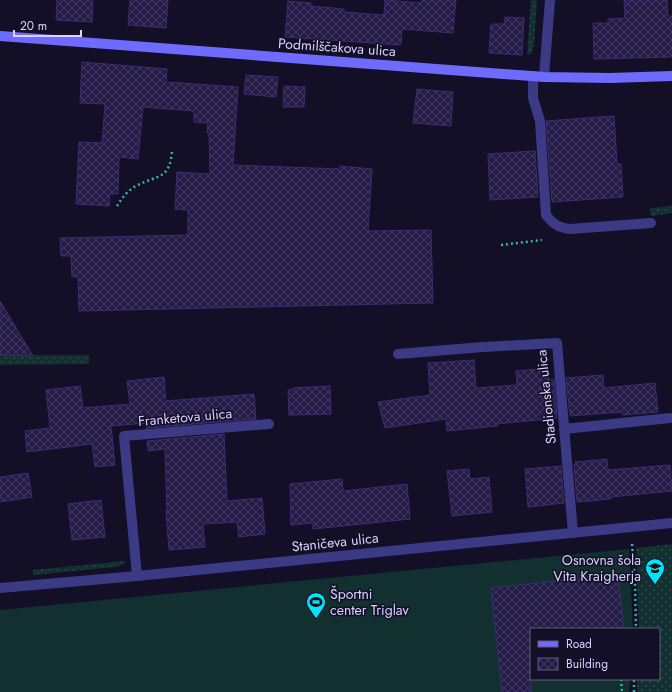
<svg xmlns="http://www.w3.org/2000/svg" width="672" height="692" font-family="Jost,sans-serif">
<defs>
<pattern id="grass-dots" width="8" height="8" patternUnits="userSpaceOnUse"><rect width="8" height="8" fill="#12302f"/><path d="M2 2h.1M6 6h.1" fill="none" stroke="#344d4e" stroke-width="1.8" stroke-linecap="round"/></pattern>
<pattern id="building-cross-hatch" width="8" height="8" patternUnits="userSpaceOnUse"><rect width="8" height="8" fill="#241b47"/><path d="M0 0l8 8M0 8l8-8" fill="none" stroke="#433b63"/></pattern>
</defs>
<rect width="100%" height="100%" fill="#130f26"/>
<path fill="url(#grass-dots)" d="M 531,0 L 537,0 L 534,45 L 531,54 L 527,54 Z
M 672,206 L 672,213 L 651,216 L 650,208 Z
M 0,355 L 89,355 L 89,364 L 0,365 Z
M 672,544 L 672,692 L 637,692 L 637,679 L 659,679 L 659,629 L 639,629 L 636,548 Z
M 126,561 L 122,565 L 115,567 L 33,575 L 33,570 Z"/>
<path fill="#12302f" d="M 629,549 L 633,629 L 531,629 L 531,679 L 630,679 L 629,692 L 0,692 L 0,610 Z"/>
<path fill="url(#building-cross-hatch)" stroke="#3b2d73" d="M 57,0 L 93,0 L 92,22 L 56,20 Z
M 130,0 L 168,0 L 166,28 L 128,25 Z
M 385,0 L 421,3 L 422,0 L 456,0 L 453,33 L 402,29 L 401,45 L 285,37 L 288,1 L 311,3 L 310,6 L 344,9 L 344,12 L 384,15 Z
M 624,0 L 667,0 L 668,16 L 672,16 L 672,57 L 594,59 L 593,23 L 608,23 L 608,19 L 625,18 Z
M 505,17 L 524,18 L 522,55 L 489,53 L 491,24 L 504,24 Z
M 82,62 L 167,69 L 166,82 L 238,87 L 233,165 L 339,169 L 340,166 L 372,169 L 368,231 L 431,230 L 433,303 L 79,311 L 78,277 L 72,277 L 71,256 L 61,256 L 60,238 L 188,235 L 188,210 L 175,209 L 177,172 L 210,174 L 209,133 L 207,133 L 208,123 L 194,122 L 194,111 L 143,107 L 138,159 L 119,157 L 118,194 L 110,194 L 109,206 L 76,204 L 79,142 L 102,143 L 105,104 L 80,103 Z
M 246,75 L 278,77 L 276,97 L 244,94 Z
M 284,86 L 305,87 L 304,107 L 283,107 Z
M 417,89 L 453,92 L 451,126 L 413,123 Z
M 614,116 L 617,164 L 621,164 L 623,197 L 552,202 L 546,121 Z
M 535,151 L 538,197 L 490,200 L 488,154 Z
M 0,301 L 33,356 L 0,355 Z
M 474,360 L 476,388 L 517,385 L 516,371 L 548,368 L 549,380 L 554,379 L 557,418 L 497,424 L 497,426 L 447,431 L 446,419 L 385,428 L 378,402 L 430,395 L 428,363 Z
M 603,375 L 604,388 L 655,383 L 658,412 L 623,415 L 622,412 L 570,416 L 566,378 Z
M 164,377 L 166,401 L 254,394 L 256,419 L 146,428 L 146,423 L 111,426 L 115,465 L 95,467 L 92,444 L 27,452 L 25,431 L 50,428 L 46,390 L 80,386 L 83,408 L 130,404 L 127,381 Z
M 330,386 L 331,414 L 289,415 L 288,390 L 293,390 L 293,388 Z
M 224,434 L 227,501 L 262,498 L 265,534 L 239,537 L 237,522 L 203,524 L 205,547 L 169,550 L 166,511 L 167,511 L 165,449 L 148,451 L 147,441 Z
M 607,459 L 608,470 L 670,465 L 672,491 L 611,497 L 611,499 L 577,502 L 574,465 L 576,465 L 575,462 Z
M 561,466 L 564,503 L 528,507 L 525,469 Z
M 469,469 L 470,479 L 489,477 L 492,512 L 452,516 L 447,471 Z
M 28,473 L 32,497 L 0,502 L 0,477 Z
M 342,479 L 343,491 L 407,484 L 410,519 L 313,529 L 313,523 L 291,525 L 290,484 Z
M 101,500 L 105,537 L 72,540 L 68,504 Z
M 603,576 L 603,580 L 618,579 L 624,629 L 531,629 L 531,692 L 502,692 L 491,588 Z"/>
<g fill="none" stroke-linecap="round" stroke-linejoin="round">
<path stroke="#2fb8b0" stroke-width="2.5" stroke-dasharray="2 3" stroke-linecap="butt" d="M 117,206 C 122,198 128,190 136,186 C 159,174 170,180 172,150
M 501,245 L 542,240
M 632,544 L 635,582 L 636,629
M 621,679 L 622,692
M 634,692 L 634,679"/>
<path stroke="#3d3a85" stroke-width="10" d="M 533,76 L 533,98 L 540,121 L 546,215 C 553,224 559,228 570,229 L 651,223
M 398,354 L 483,347 L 557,343 L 573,533
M 564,429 L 670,418
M 137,576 L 124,436 L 269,424"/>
<path stroke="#3d3a85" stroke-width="10" d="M 544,77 L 550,0
M 0,588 L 137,576 L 672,523"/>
<path stroke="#6f6bff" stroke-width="10" d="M 0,36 L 544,77 L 610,78 L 672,76"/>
</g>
<defs>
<g id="school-pin" transform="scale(1)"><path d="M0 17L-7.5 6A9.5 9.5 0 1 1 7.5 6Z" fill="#00e5ff" stroke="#130f26"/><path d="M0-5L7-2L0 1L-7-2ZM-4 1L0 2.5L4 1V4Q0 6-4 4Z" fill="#111"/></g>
<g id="stadium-pin" transform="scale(1)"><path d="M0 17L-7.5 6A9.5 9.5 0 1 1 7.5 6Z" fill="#00e5ff" stroke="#130f26"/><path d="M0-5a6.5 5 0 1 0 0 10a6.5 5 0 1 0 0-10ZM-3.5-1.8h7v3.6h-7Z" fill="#111"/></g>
</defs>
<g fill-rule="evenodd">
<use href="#school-pin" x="655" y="568"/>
<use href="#stadium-pin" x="316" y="602"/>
</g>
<g text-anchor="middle" stroke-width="3" stroke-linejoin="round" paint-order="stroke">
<g font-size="14" fill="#d9d4ff" stroke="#130f26">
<text transform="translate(337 47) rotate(4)" y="5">Podmilščakova ulica</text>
<text transform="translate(546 397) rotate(-96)" y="5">Stadionska ulica</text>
<text transform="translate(185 417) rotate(-5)" y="5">Franketova ulica</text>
<text transform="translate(335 542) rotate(-6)" y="5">Staničeva ulica</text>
</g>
<g font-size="14" fill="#d9d4ff" stroke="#130f26" text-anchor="end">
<text x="641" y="565">Osnovna šola<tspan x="641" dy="16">Vita Kraigherja</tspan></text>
<text x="330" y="599" text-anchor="start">Športni<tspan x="330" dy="16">center Triglav</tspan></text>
</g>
</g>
<rect x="530" y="628" width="130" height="52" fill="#130f26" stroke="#625e7d"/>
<rect x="538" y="641" width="20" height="6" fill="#6f6bff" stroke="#625e7d"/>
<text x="566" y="648" font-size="12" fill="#d9d4ff">Road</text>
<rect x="538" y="658" width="20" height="12" fill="url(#building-cross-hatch)" stroke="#625e7d"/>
<text x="566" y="668" font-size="12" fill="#d9d4ff">Building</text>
<path d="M14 30v6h67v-6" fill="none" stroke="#d9d4ff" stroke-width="2"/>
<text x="20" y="30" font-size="12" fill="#d9d4ff" stroke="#130f26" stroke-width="3" paint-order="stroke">20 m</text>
</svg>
